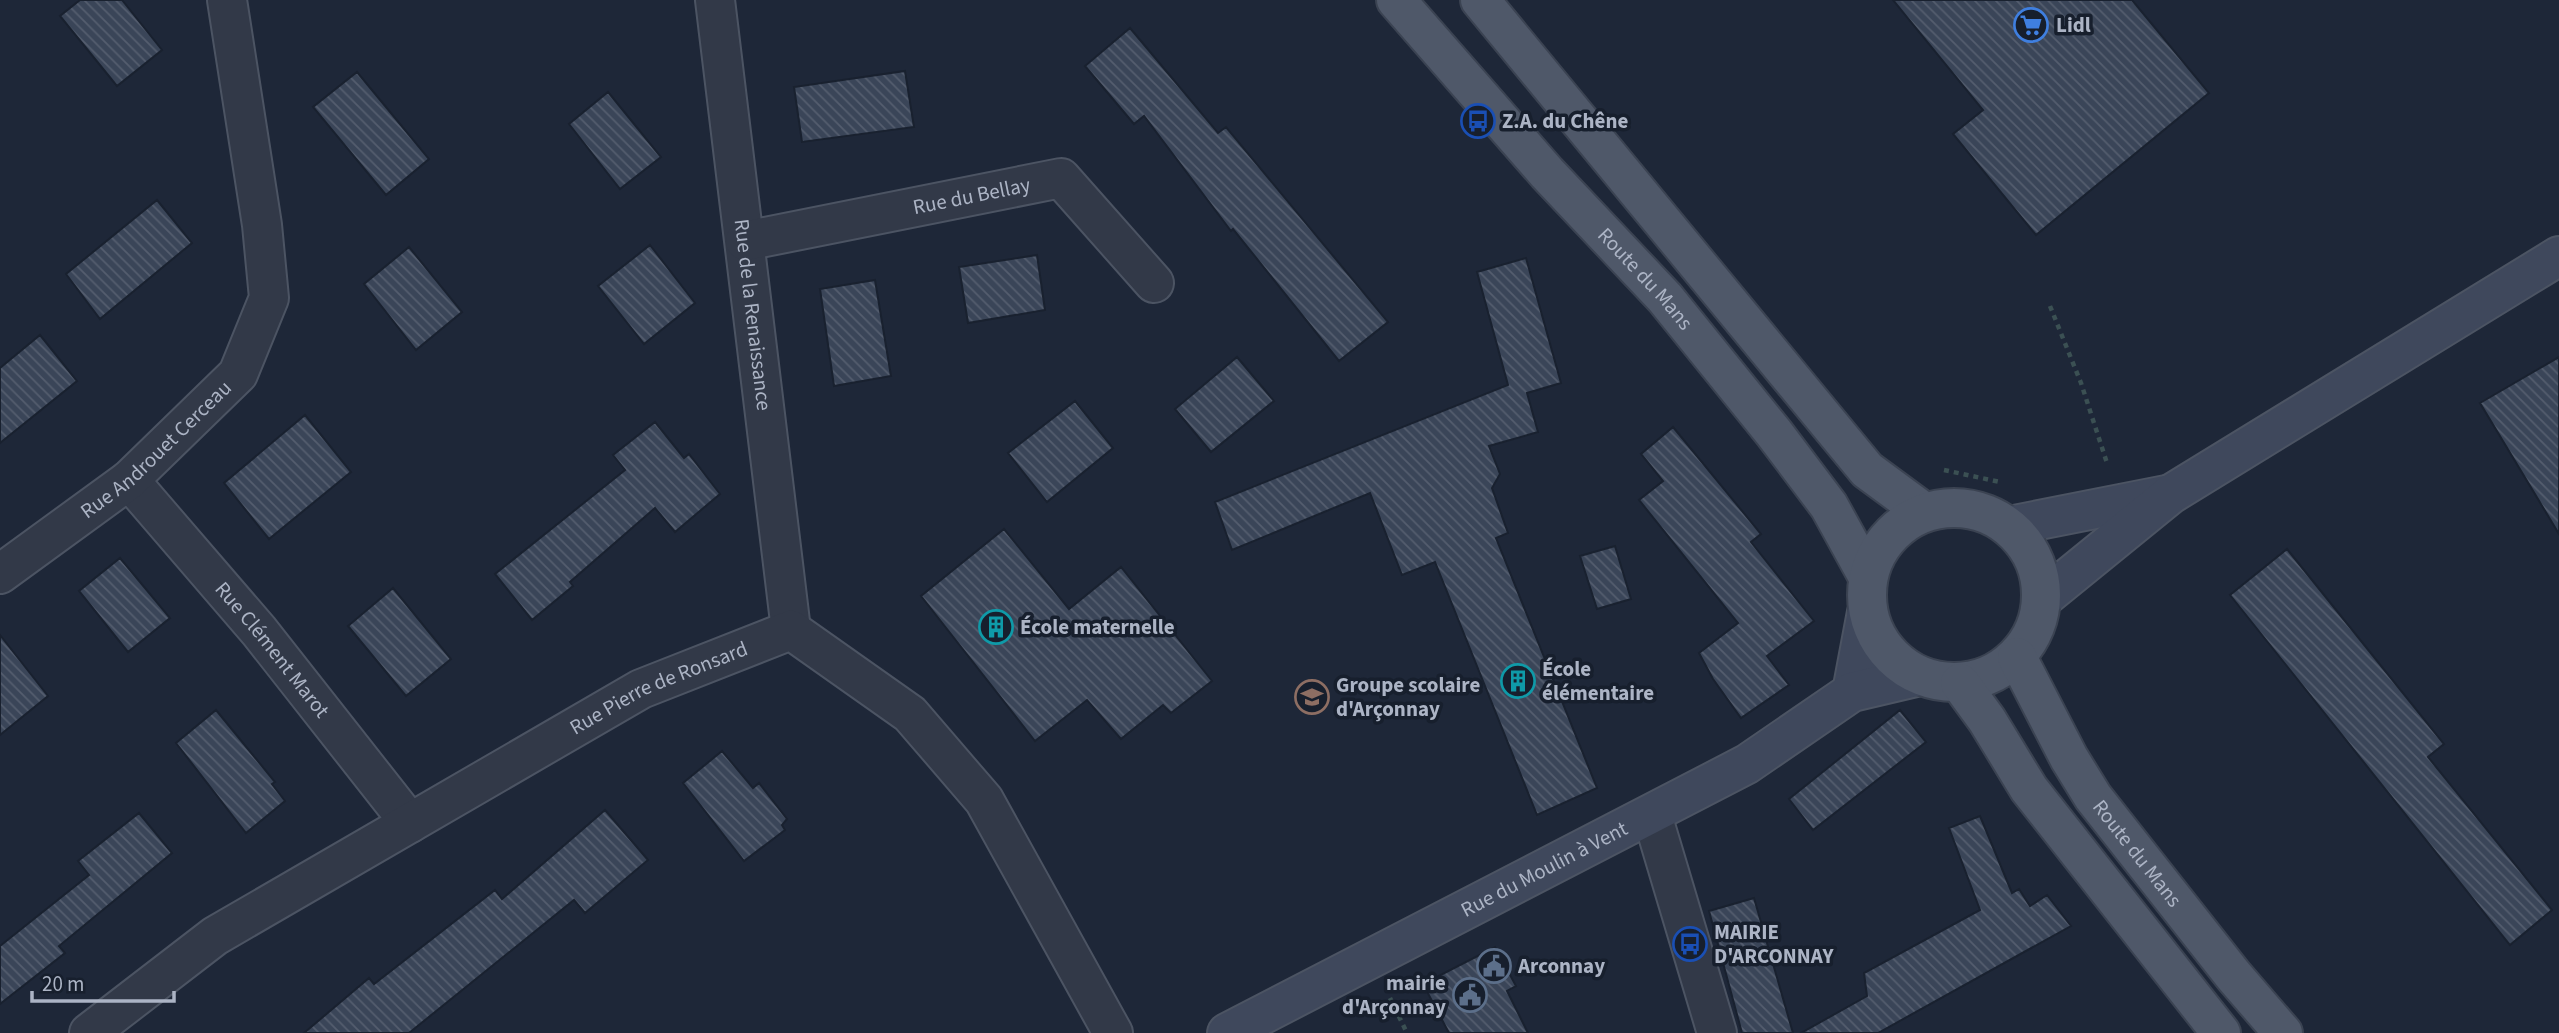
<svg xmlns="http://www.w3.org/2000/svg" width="2559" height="1033" font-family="'Source Sans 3',sans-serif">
<defs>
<pattern id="building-back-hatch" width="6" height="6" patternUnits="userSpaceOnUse" patternTransform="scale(1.75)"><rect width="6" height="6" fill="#3a4558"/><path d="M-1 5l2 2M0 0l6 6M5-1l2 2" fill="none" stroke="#545d6e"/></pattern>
</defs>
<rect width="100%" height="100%" fill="#1e2738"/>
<path fill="url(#building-back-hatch)" stroke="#19212f" stroke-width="2" d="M 80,0 L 122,0 L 162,50 L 117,86 L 60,16 Z
M 1893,0 L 2132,0 L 2209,93 L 2036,235 L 1953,134 L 1983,110 Z
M 1130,28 L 1218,133 L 1226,127 L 1388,322 L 1339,361 L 1233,229 L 1231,231 L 1144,116 L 1134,124 L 1085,66 Z
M 905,71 L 914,127 L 802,142 L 794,87 Z
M 357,72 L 429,159 L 386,195 L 313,107 Z
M 608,92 L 661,157 L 620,189 L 569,124 Z
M 157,200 L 192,243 L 100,319 L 66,274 Z
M 650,245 L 695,303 L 644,344 L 598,286 Z
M 409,247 L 462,312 L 416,350 L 364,284 Z
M 1037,255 L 1045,310 L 968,323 L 959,267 Z
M 1526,258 L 1561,383 L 1527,393 L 1538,432 L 1489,446 L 1500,474 L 1492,488 L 1508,533 L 1496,538 L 1597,788 L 1537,815 L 1435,562 L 1402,575 L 1370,493 L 1232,550 L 1215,502 L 1508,385 L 1477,272 Z
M 875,280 L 891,376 L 834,386 L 820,289 Z
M 40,335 L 77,381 L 0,443 L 0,368 Z
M 1237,357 L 1274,401 L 1211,452 L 1175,409 Z
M 2559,357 L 2559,534 L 2480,403 Z
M 1075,401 L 1113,448 L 1047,502 L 1008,453 Z
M 305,415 L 351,472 L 269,539 L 224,483 Z
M 655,422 L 684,458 L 689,454 L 720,494 L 675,532 L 655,508 L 570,582 L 573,586 L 532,620 L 495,574 L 625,470 L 613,455 Z
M 1673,427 L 1761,534 L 1751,542 L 1814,621 L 1767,656 L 1789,685 L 1741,718 L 1713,679 L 1699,653 L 1738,623 L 1639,500 L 1663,481 L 1641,454 Z
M 1004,529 L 1069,609 L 1121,567 L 1212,681 L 1171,713 L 1163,705 L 1121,739 L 1087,700 L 1035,741 L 921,596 Z
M 1615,546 L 1631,599 L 1597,609 L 1580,556 Z
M 2287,549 L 2444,744 L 2428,757 L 2552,910 L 2510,945 L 2230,595 Z
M 120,558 L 170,618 L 128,652 L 79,591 Z
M 393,588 L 451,659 L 406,696 L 348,626 Z
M 0,635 L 48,696 L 0,735 Z
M 216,710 L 275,782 L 272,784 L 285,801 L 246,833 L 176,743 Z
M 1900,710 L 1926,742 L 1813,830 L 1789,799 Z
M 722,751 L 753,788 L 759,783 L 787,819 L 782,825 L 785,830 L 744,861 L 683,783 Z
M 605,810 L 648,860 L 585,913 L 574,900 L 409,1033 L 304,1033 L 369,978 L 374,984 L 495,890 L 502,899 Z
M 139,813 L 172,853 L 59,946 L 65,953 L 0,1004 L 0,946 L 89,875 L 78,861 Z
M 1980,816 L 2012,893 L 2019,889 L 2030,906 L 2047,895 L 2071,926 L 1878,1033 L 1801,1033 L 1867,996 L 1864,973 L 1980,910 L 1949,828 Z
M 1754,898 L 1793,1033 L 1742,1033 L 1709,911 Z
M 1495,947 L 1516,986 L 1507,991 L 1528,1033 L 1449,1033 L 1423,984 Z"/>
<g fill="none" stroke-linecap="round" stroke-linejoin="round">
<g stroke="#4c5463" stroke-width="42">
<g id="street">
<path id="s1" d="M 715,0 L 791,630"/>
<path id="s2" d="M 745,241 L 1061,178 L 1154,283"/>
<path id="s3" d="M 129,480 L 259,631 L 410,823"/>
<path id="s4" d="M 0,574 L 129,480 L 238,374 L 269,298 L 262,225 L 227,0"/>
<path d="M 1652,815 L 1717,1033"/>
<path id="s5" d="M 89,1033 L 215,936 L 641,689 L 791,630 L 910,714 L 984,800 L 1113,1033"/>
</g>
</g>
<g stroke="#4c5463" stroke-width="42">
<g id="secondary">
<path d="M 2009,526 L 2166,495"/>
<path d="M 2042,599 L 2171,494 L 2559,256"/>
<path d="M 1852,692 L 1867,612"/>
<path id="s6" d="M 1227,1033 L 1747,764 L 1852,692 L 1920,676"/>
</g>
</g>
<g stroke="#3b4352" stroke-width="42">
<g id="primary">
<path id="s7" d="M 1396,0 L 1547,173 L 1665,298 L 1774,433 L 1829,506 L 1868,577"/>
<path d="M 1480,0 L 1867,470 L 1924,512"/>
<circle cx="1954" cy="595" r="87"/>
<path id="s8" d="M 2017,657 L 2069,758 L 2093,797 L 2233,975 L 2283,1033"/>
<path d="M 1960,683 L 1987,720 L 2029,789 L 2221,1033"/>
</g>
</g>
<path stroke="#3b5053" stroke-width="4.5" stroke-dasharray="5 5" stroke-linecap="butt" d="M 2050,306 L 2081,383 L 2107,463
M 1944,470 L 2000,482
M 1390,998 L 1407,1033"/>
<use href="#street" stroke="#323948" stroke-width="38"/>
<use href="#secondary" stroke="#3f485c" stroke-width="38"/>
<use href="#primary" stroke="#4f5869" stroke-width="38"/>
</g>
<defs>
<g id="supermarket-ring" transform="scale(1.75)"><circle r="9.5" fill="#171f2d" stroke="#3f7fe0" stroke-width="1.5"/><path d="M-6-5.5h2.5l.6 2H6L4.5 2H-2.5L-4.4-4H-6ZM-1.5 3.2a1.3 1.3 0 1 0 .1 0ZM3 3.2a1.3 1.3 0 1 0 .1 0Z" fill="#3f7fe0"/></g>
<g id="bus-ring" transform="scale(1.75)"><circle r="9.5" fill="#171f2d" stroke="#1a4fb4" stroke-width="1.5"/><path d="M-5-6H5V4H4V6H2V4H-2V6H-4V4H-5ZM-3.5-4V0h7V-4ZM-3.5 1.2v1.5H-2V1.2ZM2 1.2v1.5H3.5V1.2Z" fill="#1a4fb4"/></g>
<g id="building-ring" transform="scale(1.75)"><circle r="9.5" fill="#171f2d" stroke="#0f9aa8" stroke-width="1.5"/><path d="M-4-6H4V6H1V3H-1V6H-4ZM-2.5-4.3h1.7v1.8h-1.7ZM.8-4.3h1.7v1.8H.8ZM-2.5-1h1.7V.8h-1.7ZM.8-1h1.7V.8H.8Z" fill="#0f9aa8"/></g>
<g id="school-ring" transform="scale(1.75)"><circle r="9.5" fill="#171f2d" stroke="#8d6e63" stroke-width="1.5"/><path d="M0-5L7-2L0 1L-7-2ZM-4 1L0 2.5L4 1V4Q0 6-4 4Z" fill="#8d6e63"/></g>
<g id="civic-ring" transform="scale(1.75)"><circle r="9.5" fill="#171f2d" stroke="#5c6f8a" stroke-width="1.5"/><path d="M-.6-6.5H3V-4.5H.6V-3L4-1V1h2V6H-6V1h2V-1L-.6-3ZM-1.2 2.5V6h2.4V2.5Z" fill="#5c6f8a"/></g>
</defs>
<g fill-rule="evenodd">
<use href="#supermarket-ring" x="2031" y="25"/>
<use href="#bus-ring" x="1478" y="121"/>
<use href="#building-ring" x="996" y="627"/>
<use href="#building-ring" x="1518" y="681"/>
<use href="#school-ring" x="1312" y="697"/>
<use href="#bus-ring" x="1690" y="944"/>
<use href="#civic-ring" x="1494" y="966"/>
<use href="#civic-ring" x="1470" y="995"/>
</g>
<g text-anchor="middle" stroke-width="7" stroke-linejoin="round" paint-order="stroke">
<g font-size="21" font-weight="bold" fill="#acb4c5" stroke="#171f2d" text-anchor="start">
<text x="2056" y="32">Lidl</text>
<text x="1502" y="128">Z.A. du Chêne</text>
<text x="1020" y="634">École maternelle</text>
<text x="1542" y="676">École<tspan x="1542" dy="24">élémentaire</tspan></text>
<text x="1336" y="692">Groupe scolaire<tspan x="1336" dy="24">d'Arçonnay</tspan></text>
<text x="1714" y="939">MAIRIE<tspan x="1714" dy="24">D'ARCONNAY</tspan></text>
<text x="1518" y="973">Arconnay</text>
<text x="1446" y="990" text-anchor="end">mairie<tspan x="1446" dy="24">d'Arçonnay</tspan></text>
</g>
<g font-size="21" fill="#acb4c5" stroke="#171f2d">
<text dy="7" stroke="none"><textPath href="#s2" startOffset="231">Rue du Bellay</textPath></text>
<text dy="7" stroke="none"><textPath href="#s7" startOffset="374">Route du Mans</textPath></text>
<text dy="7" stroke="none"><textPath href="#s1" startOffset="317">Rue de la Renaissance</textPath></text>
<text dy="7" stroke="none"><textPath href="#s4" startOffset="200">Rue Androuet Cerceau</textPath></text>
<text dy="7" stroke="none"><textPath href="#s3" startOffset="222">Rue Clément Marot</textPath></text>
<text dy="7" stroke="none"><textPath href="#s5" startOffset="668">Rue Pierre de Ronsard</textPath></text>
<text dy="7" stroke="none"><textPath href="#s8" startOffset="231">Route du Mans</textPath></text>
<text dy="7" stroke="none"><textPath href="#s6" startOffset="357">Rue du Moulin à Vent</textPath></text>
</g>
</g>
<path d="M32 991v10h142v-10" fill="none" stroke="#acb4c5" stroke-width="3.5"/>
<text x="42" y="991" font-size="21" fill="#acb4c5" stroke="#171f2d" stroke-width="5" paint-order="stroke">20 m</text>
</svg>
